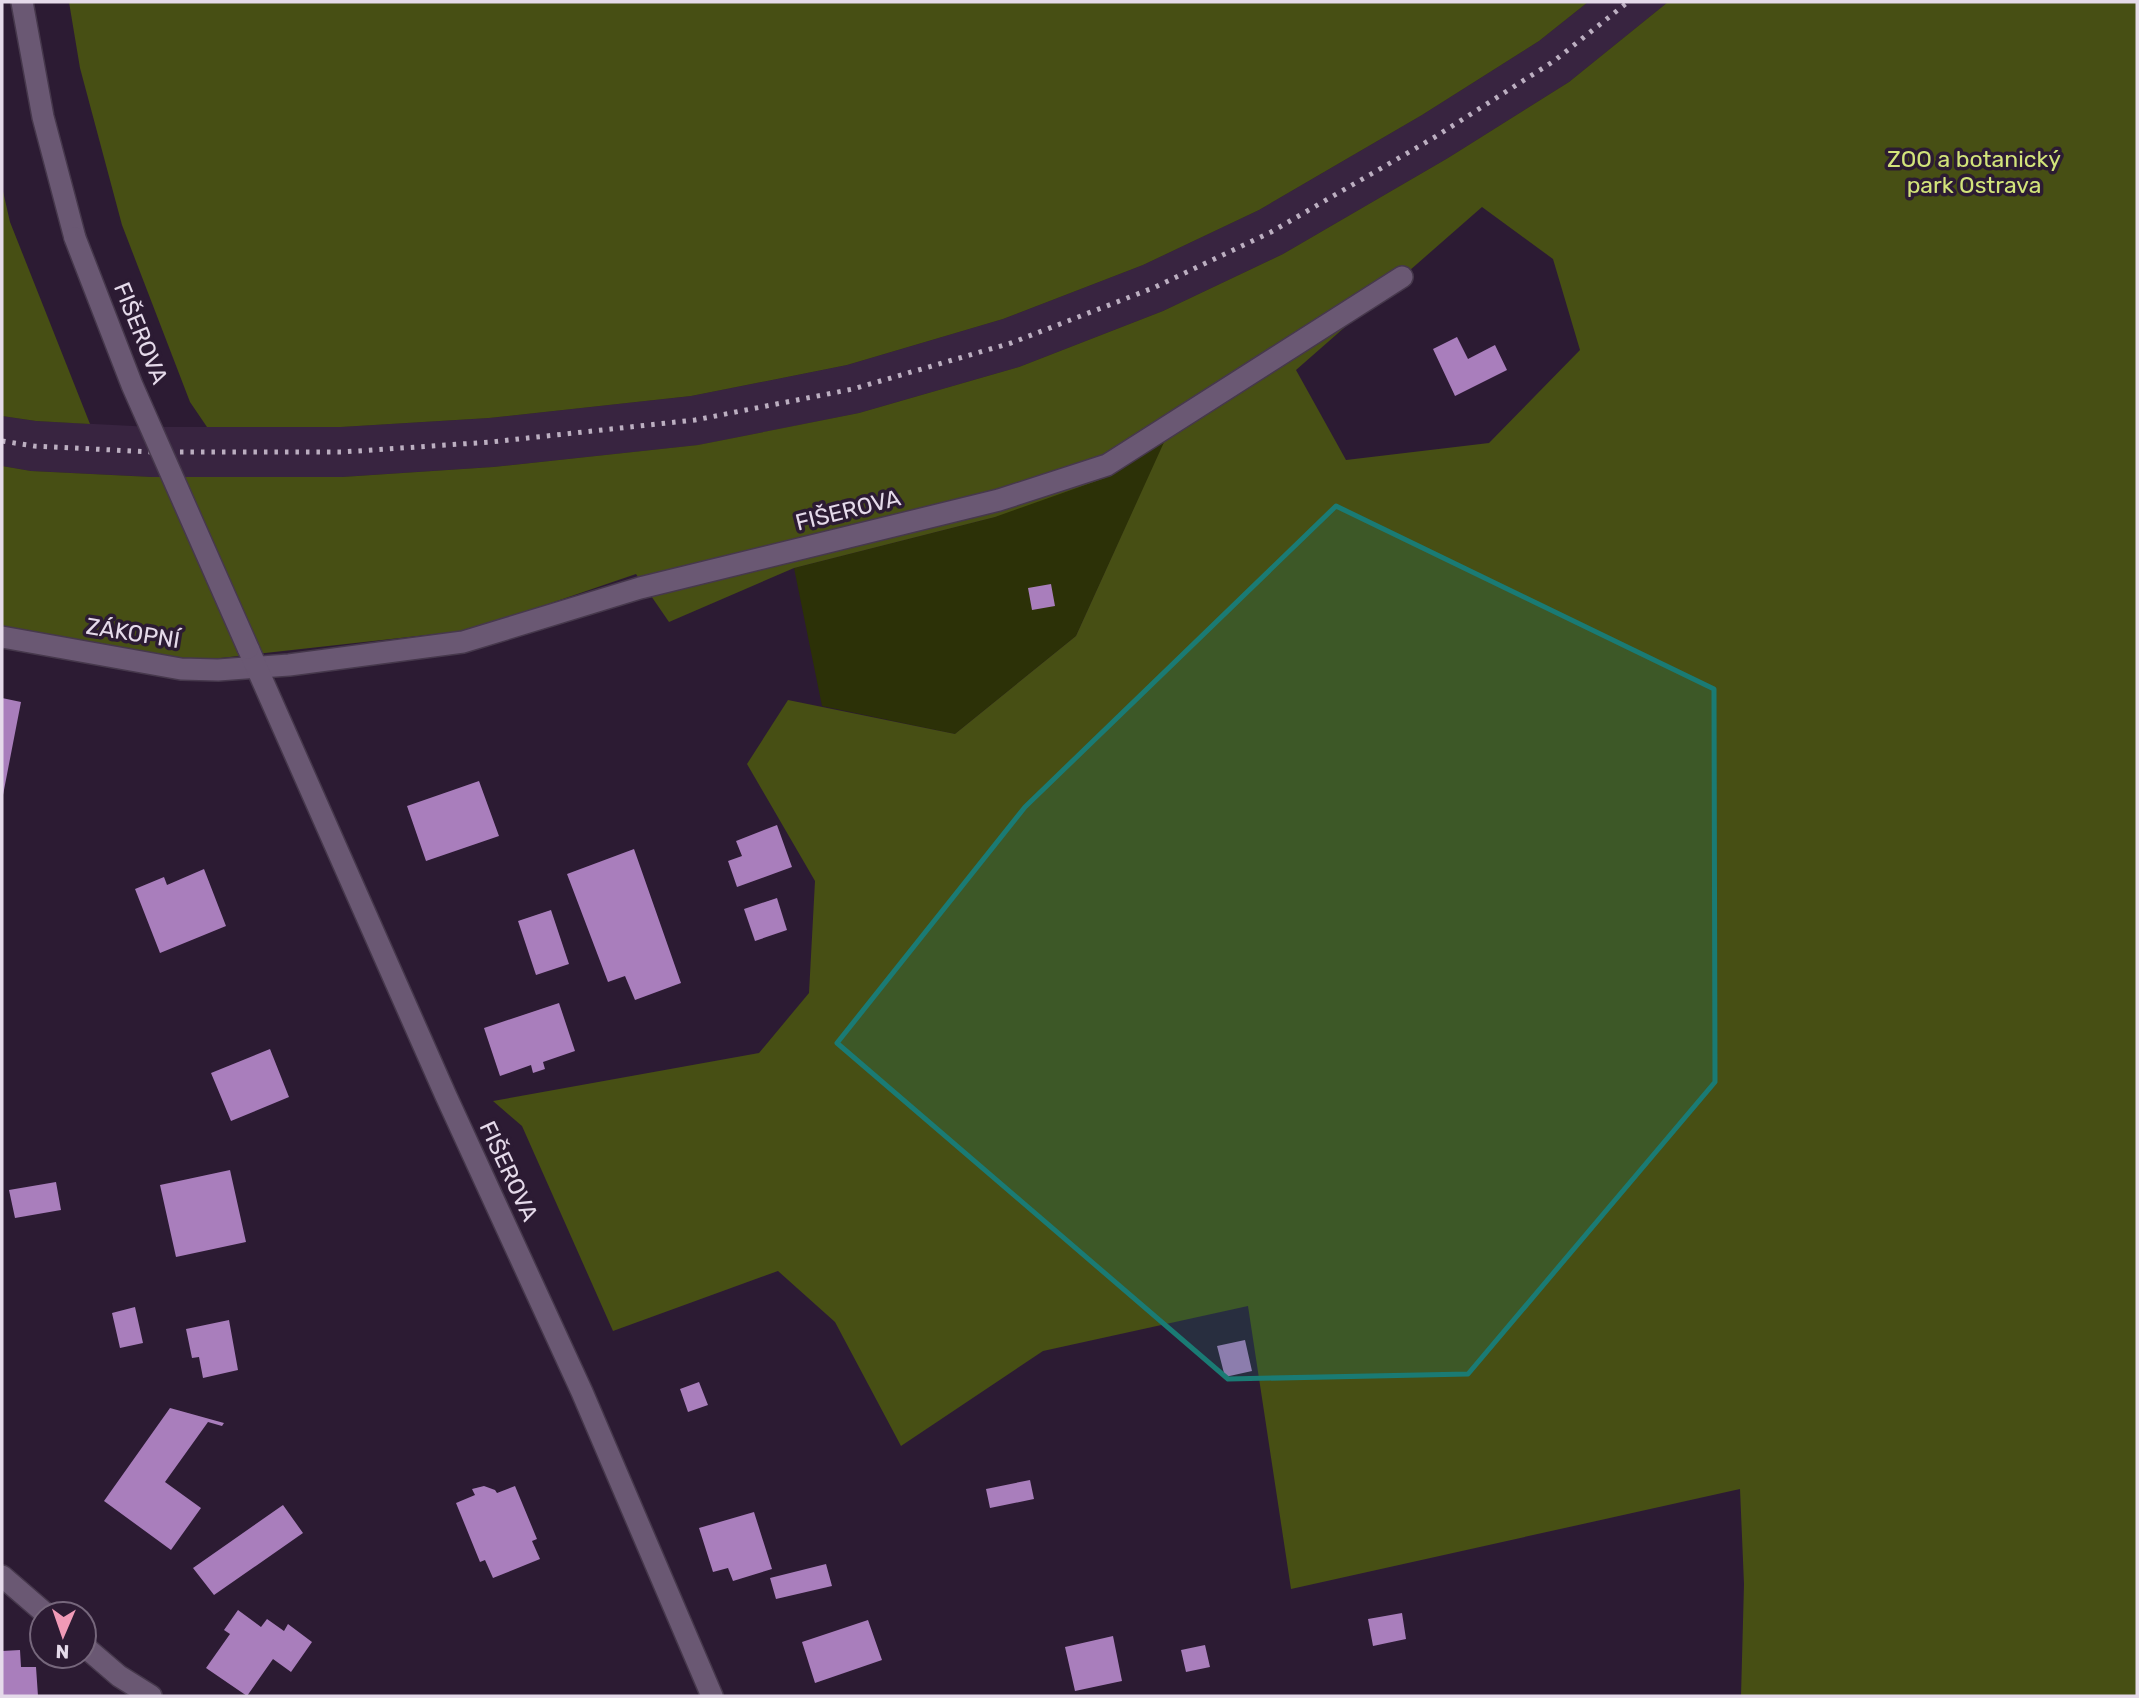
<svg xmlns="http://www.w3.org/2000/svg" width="2139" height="1698" font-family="Rubik,sans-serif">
<rect width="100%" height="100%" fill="#2c1b33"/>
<path fill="#382440" d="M 1588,2 L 1668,2 L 1569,82 L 1448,158 L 1283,254 L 1163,311 L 1019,367 L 859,413 L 699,445 L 493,467 L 342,477 L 152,477 L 31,471 L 2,466 L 2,416 L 36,421 L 152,427 L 341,427 L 489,418 L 691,396 L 847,365 L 1003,319 L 1143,265 L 1259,210 L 1422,115 L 1539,41 Z"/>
<path fill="#2c3107" d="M 1166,439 L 1076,636 L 955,734 L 822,706 L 794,568 L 995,517 Z"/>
<path fill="#474f14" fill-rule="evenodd" d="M 69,2 L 1588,2 L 1539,41 L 1422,115 L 1259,210 L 1143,265 L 1003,319 L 847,365 L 691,396 L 489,418 L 341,427 L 207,427 L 190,402 L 122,225 L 80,68 Z
M 1668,2 L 2137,2 L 2137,1696 L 1741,1696 L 1744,1584 L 1740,1489 L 1291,1589 L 1248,1306 L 1043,1351 L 901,1446 L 835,1322 L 778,1271 L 613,1331 L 522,1126 L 493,1101 L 759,1053 L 809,993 L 815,881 L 747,764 L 788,700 L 955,734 L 1076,636 L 1165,440 L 1105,478 L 995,517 L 794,568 L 669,622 L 636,574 L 472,630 L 221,658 L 181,660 L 2,630 L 2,466 L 31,471 L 152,477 L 342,477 L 493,467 L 698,445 L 859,413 L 1019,367 L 1163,311 L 1283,254 L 1448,158 L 1569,82 ZM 1482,207 L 1553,259 L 1580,350 L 1489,443 L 1346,460 L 1296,370 Z
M 2,187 L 10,222 L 90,424 L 36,421 L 2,416 Z"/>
<path fill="#a97ebc" d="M 1457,337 L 1468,359 L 1495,345 L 1507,370 L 1455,396 L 1433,349 Z
M 1051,584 L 1055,606 L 1032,610 L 1028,588 Z
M 2,698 L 21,702 L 3,795 L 2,795 Z
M 479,781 L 499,836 L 426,861 L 407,806 Z
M 777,825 L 792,867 L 737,887 L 728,861 L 742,856 L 736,841 Z
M 634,849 L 681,983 L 635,1000 L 625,976 L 608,982 L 567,874 Z
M 204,869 L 226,926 L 160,953 L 135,889 L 164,877 L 167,885 Z
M 777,898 L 787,930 L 755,941 L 744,909 Z
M 551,910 L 569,964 L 536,975 L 518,921 Z
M 559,1003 L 575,1051 L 543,1062 L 545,1069 L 533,1073 L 531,1065 L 500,1076 L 484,1028 Z
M 270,1049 L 289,1097 L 231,1121 L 211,1073 Z
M 230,1170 L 246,1242 L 176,1257 L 160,1185 Z
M 56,1182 L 61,1210 L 15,1218 L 9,1190 Z
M 135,1307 L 143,1343 L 120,1348 L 112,1313 Z
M 229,1320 L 238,1370 L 203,1378 L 199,1357 L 192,1358 L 186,1329 Z
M 1245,1340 L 1252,1371 L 1225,1377 L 1217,1346 Z
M 699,1382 L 708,1405 L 688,1412 L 680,1389 Z
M 170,1408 L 224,1423 L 222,1426 L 208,1422 L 165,1482 L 201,1508 L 171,1550 L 104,1501 Z
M 1030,1480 L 1034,1499 L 990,1508 L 986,1489 Z
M 484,1486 L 495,1490 L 497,1493 L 515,1486 L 537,1539 L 532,1541 L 540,1559 L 493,1578 L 485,1560 L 480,1562 L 456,1503 L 475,1495 L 472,1489 Z
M 283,1505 L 303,1533 L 214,1595 L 193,1568 Z
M 754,1512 L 772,1569 L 733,1581 L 728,1568 L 713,1572 L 699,1528 Z
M 826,1564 L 832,1586 L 776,1599 L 770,1578 Z
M 238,1610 L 261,1627 L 267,1619 L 284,1631 L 288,1624 L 312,1642 L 291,1672 L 273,1659 L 247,1696 L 206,1668 L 230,1634 L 224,1630 Z
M 1402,1613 L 1406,1639 L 1373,1646 L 1368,1619 Z
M 868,1620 L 882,1660 L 815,1683 L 802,1642 Z
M 1113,1636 L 1122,1681 L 1075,1691 L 1065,1647 Z
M 1205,1645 L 1210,1667 L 1186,1672 L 1181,1650 Z
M 20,1650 L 21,1667 L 36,1667 L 38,1696 L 2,1696 L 2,1651 Z"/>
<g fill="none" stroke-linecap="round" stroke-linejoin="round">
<g stroke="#46384c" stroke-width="24">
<path id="street" d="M 2,637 L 181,669 L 218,670 L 289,665 L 463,642 L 640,588 L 999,500 L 1107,465 L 1402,277
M 2,1576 L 46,1614
M 84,1646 L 119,1676 L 151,1696"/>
</g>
<g stroke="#46384c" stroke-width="24">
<path id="secondary" d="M 22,2 L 43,117 L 75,238
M 248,648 L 446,1096 L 582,1392 L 712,1696"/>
</g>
<use href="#street" stroke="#6a5873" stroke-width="21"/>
<use href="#secondary" stroke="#6a5873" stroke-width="21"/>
<path stroke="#bcafc1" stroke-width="5" stroke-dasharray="3.5 7" stroke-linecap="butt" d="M 2,441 L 34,446 L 152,452 L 342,452 L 491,442 L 695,420 L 853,389 L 1011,343 L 1153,288 L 1271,232 L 1435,137 L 1554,61 L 1628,2"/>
<g stroke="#46384c" stroke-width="24" stroke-linecap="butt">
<path id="secondary-bridge" d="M 75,238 L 132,385 L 248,648"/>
</g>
<use href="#secondary-bridge" stroke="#6a5873" stroke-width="21"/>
</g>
<path fill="#1a7b74" fill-opacity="0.2" stroke="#1a7b74" stroke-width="5" stroke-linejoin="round" d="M 1336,506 L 1714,689 L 1715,1082 L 1468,1374 L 1228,1379 L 837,1043 L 1025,807 Z"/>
<g text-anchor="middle" stroke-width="7" stroke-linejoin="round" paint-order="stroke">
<g font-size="23" fill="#d2e47a" stroke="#2c1b33">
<text x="1974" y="167">ZOO a botanický<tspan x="1974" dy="26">park Ostrava</tspan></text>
</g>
<g font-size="23" fill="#e5daea" stroke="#2c1b33">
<text transform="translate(141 333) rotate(68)" y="8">FIŠEROVA</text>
<text transform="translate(848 510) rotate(-14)" y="8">FIŠEROVA</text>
<text transform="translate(133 633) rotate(9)" y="8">ZÁKOPNÍ</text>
<text transform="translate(509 1171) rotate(65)" y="8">FIŠEROVA</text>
</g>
</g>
<rect width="2139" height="1698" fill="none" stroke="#e5daea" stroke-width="7"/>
<g transform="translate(63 1635) rotate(182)"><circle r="33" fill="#2c1b33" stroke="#76677c" stroke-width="2"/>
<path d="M0-5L12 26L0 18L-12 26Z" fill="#f09ab7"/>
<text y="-10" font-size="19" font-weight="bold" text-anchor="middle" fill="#e5daea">N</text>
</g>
</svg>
